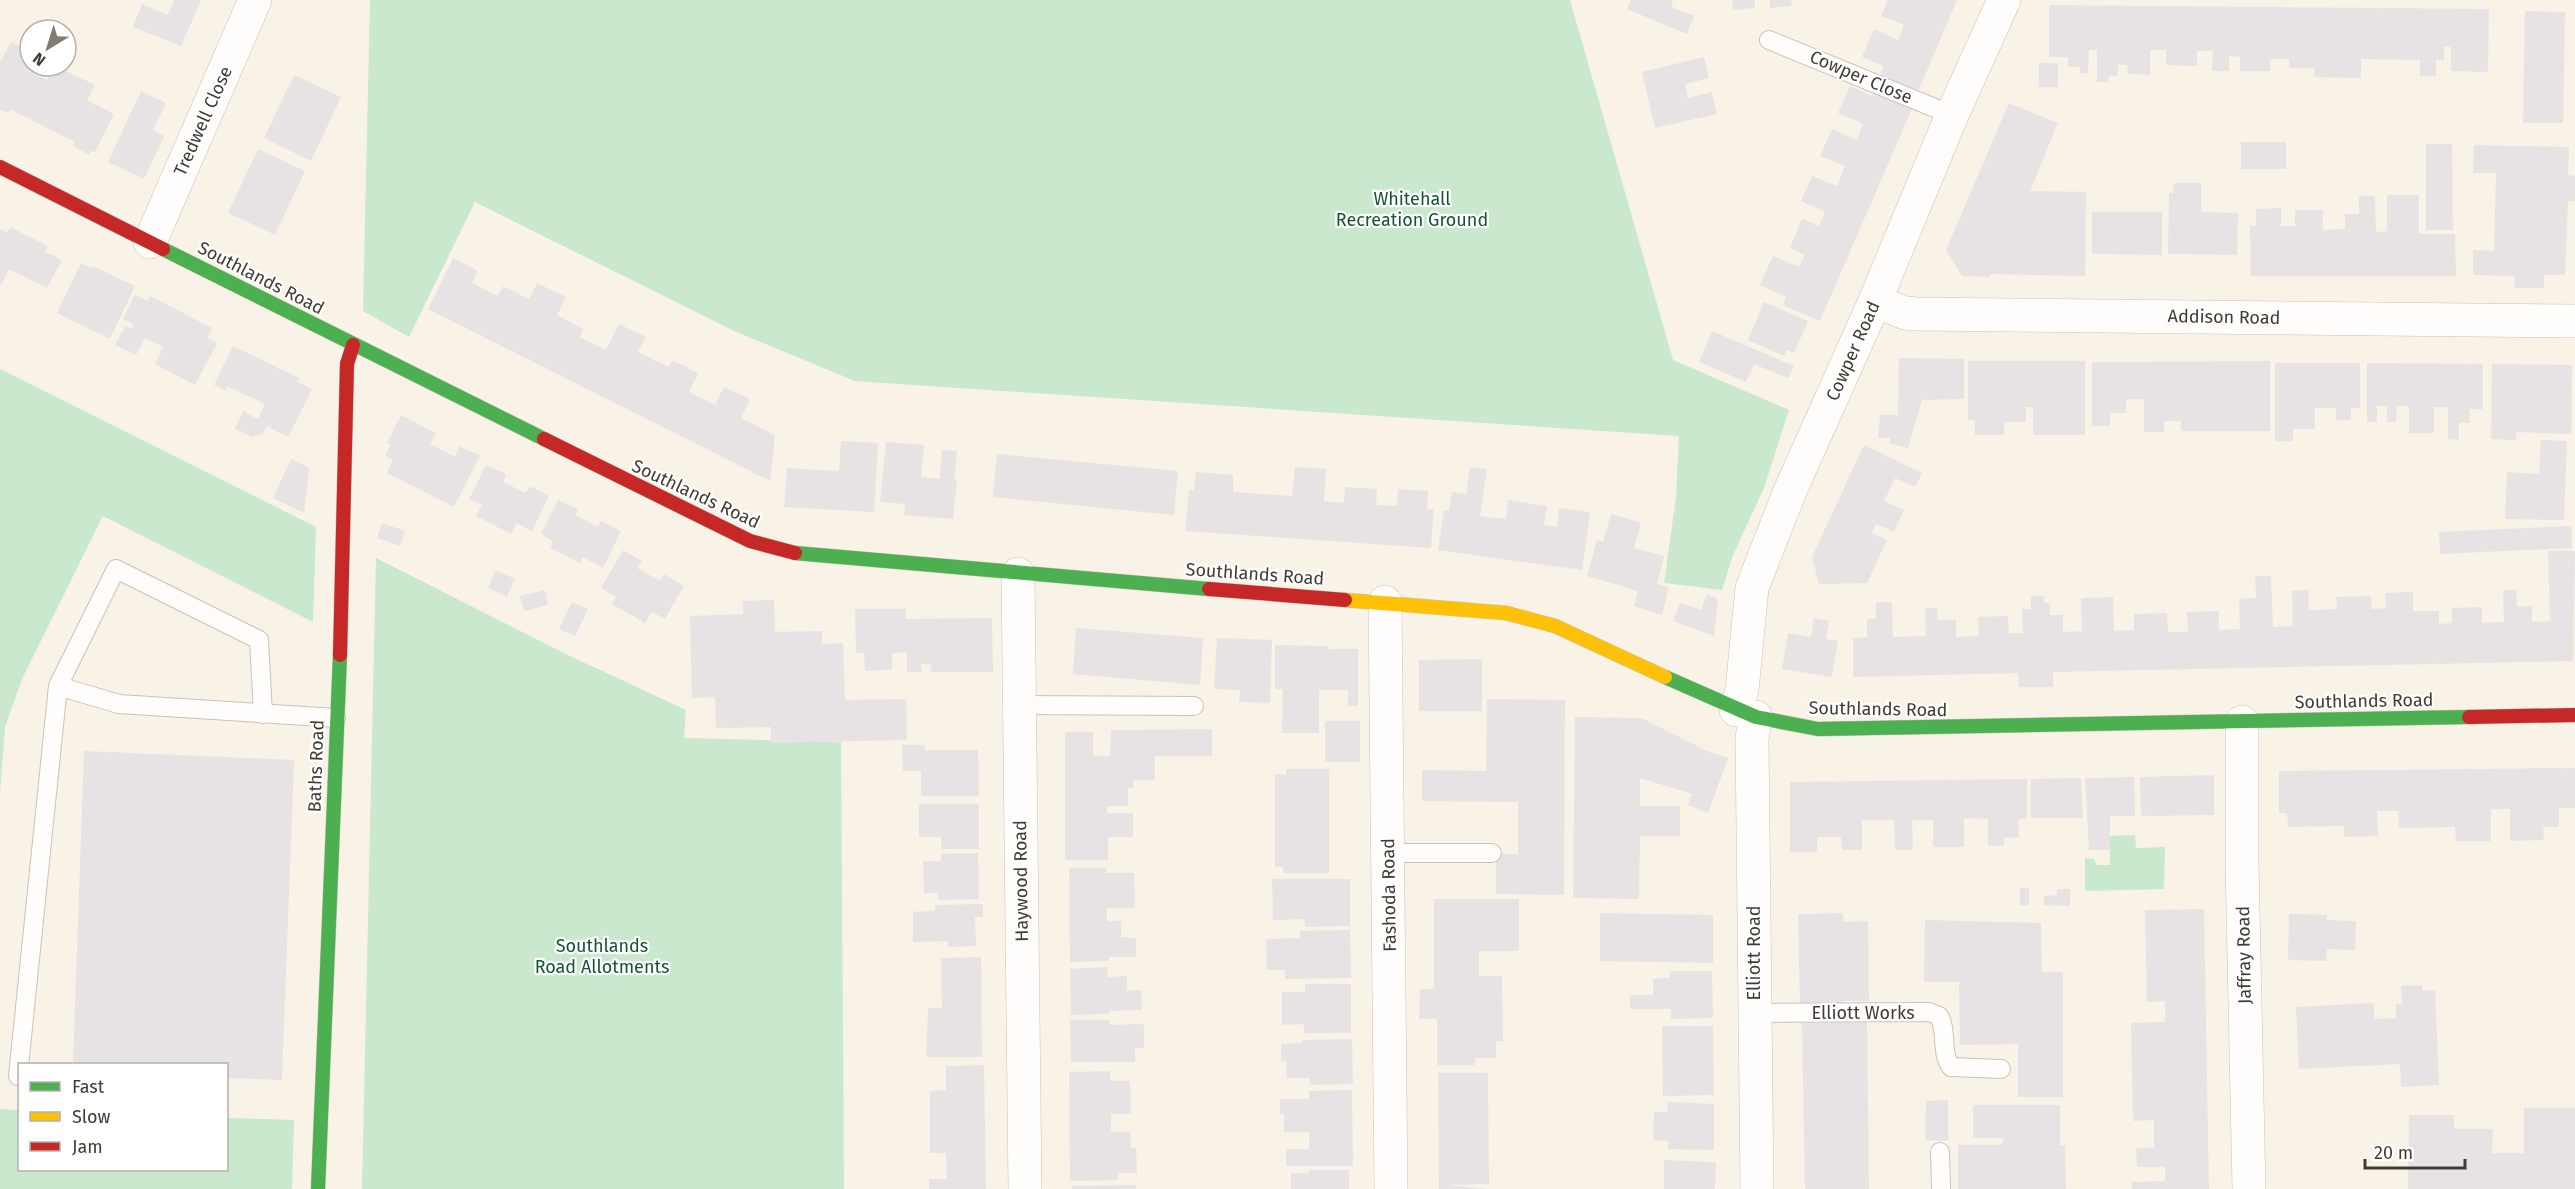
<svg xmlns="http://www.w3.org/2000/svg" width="2575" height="1189" font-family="'Fira Sans',sans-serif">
<rect width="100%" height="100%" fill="#f8f2e7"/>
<path fill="#c9e8cd" d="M 370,0 L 1570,0 L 1673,360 L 1789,410 L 1764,488 L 1733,555 L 1722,590 L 1664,583 L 1676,497 L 1679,436 L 855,381 L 734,331 L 475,202 L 409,337 L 363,311 Z
M 0,369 L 316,527 L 313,622 L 103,516 L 22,679 L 5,727 L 0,793 Z
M 376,558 L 570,656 L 686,710 L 684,738 L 841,742 L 844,1189 L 362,1189 Z
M 2135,835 L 2136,848 L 2165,847 L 2164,889 L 2085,891 L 2085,858 L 2094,859 L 2097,865 L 2110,865 L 2110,836 Z
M 0,1109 L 19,1110 L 20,1170 L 226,1170 L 227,1118 L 294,1120 L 292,1189 L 0,1189 Z"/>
<path fill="#e7e3e4" d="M 174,0 L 201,0 L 181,46 L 133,27 L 142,4 L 168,15 Z
M 1631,0 L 1673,0 L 1671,7 L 1694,16 L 1687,34 L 1627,9 Z
M 1732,0 L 1755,0 L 1755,8 L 1733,10 Z
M 1770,0 L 1791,0 L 1792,6 L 1770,8 Z
M 1888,0 L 1957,0 L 1918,92 L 1880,76 L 1884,66 L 1862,57 L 1874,29 L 1898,40 L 1904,25 L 1881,16 Z
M 2049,5 L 2489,9 L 2488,72 L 2451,71 L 2451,47 L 2444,47 L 2444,60 L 2436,60 L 2436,76 L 2420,76 L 2420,60 L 2361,59 L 2361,78 L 2314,77 L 2314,68 L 2289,68 L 2289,59 L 2270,59 L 2270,71 L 2240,71 L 2240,57 L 2229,56 L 2229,71 L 2212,71 L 2213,51 L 2197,51 L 2197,66 L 2166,65 L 2166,50 L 2150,50 L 2150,75 L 2127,74 L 2128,65 L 2118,65 L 2118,76 L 2109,76 L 2108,82 L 2097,82 L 2097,50 L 2089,50 L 2088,73 L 2080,73 L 2080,67 L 2068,67 L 2068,57 L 2049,57 Z
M 2525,11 L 2565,12 L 2563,123 L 2523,123 Z
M 11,42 L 30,51 L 30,66 L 32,66 L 29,72 L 47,80 L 56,66 L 95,85 L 87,100 L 114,114 L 95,152 L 91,151 L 89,155 L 73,146 L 75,142 L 10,109 L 8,113 L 0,110 L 0,63 Z
M 1704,57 L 1709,78 L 1685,84 L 1688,98 L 1712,92 L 1717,114 L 1655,128 L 1642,72 Z
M 2039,63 L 2058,63 L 2058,87 L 2039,87 Z
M 294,75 L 341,97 L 311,161 L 264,138 Z
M 1850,86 L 1872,96 L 1877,87 L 1914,104 L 1820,321 L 1783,305 L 1786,297 L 1760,285 L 1773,256 L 1799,267 L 1805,255 L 1790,248 L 1802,219 L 1819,226 L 1825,212 L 1801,201 L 1812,176 L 1837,186 L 1845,166 L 1820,156 L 1832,129 L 1857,140 L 1863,124 L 1838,113 Z
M 141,91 L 166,103 L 153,130 L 164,136 L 144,179 L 108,162 Z
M 2009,103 L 2058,123 L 2030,191 L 2086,192 L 2085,276 L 1990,274 L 1990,277 L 1962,276 L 1946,250 Z
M 2241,142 L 2286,142 L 2286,169 L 2241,169 Z
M 2426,144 L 2452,144 L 2453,230 L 2426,230 Z
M 2474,145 L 2569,147 L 2568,175 L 2575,176 L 2575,201 L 2568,201 L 2565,275 L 2544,275 L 2544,288 L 2514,288 L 2515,276 L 2473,275 L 2473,250 L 2494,251 L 2496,173 L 2473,173 Z
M 258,149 L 305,171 L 275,235 L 228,213 Z
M 2174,183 L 2201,183 L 2201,212 L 2238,213 L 2237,255 L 2168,254 L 2169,193 L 2173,193 Z
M 2387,195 L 2419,195 L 2419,234 L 2455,234 L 2456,276 L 2251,276 L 2250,226 L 2256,226 L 2256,209 L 2281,208 L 2281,226 L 2295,226 L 2295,210 L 2323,210 L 2323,230 L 2345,229 L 2345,214 L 2359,214 L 2359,196 L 2375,196 L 2376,232 L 2387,231 Z
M 2092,212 L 2162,212 L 2162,255 L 2092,254 Z
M 10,227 L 48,246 L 45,252 L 62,260 L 47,288 L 9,269 L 0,287 L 0,229 L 7,233 Z
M 453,258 L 478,271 L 472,283 L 498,296 L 503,286 L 529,299 L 537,283 L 566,297 L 557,315 L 583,329 L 580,337 L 606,350 L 619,324 L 646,337 L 638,352 L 669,367 L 672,360 L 698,373 L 689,392 L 715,405 L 724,387 L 750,399 L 741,418 L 775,435 L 770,481 L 428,309 Z
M 81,263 L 92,268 L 93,266 L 135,286 L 110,339 L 57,313 Z
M 135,294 L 148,301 L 150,296 L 212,328 L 207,338 L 217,343 L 195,385 L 155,364 L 163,347 L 145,338 L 136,355 L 115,345 L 125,326 L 131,329 L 134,324 L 123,319 Z
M 1764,302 L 1808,321 L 1794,353 L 1787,350 L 1784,356 L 1748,340 Z
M 1712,331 L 1794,366 L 1788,378 L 1754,364 L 1746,382 L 1699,362 Z
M 233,346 L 299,378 L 297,382 L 312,389 L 288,437 L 267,426 L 263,433 L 252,437 L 235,429 L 243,411 L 258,419 L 265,404 L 227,386 L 225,391 L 214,385 Z
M 1899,358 L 1964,359 L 1964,399 L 1922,400 L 1908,448 L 1889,443 L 1890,438 L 1878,438 L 1880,415 L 1898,415 Z
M 1968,361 L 2085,361 L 2085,435 L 2033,435 L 2033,407 L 2026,407 L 2026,422 L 2004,422 L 2004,435 L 1975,435 L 1975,420 L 1968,420 Z
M 2270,361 L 2270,431 L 2181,431 L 2181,421 L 2164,421 L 2164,432 L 2144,432 L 2144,399 L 2126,399 L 2126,413 L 2110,413 L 2110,426 L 2092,426 L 2092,362 Z
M 2275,363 L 2360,363 L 2360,408 L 2351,408 L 2351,420 L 2336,420 L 2336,408 L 2315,408 L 2315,429 L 2293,429 L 2293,441 L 2275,441 Z
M 2367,363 L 2483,364 L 2483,409 L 2469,409 L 2470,423 L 2459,423 L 2459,440 L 2448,439 L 2448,407 L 2434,407 L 2434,433 L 2409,433 L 2409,406 L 2397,406 L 2396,422 L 2387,422 L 2387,406 L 2377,406 L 2377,422 L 2367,422 Z
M 2492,364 L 2572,365 L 2571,434 L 2516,432 L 2516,440 L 2491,439 Z
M 401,415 L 436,433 L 430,444 L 455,457 L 460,446 L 480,456 L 454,507 L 387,473 L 393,460 L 385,456 L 391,444 L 387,443 Z
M 2541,440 L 2567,441 L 2564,520 L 2505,519 L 2507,472 L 2539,474 Z
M 841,441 L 878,443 L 874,512 L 784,507 L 787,468 L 839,471 Z
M 886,442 L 924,445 L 921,477 L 940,479 L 942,450 L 957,451 L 954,480 L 957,480 L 953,519 L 904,515 L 905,504 L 880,502 Z
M 1864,445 L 1922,473 L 1915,487 L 1895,478 L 1884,501 L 1904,510 L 1894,532 L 1876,524 L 1872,533 L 1887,540 L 1867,583 L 1819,584 L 1812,557 Z
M 997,454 L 1178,471 L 1174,515 L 993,497 Z
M 291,459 L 309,468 L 304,513 L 273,498 Z
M 486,465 L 506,474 L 503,482 L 526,493 L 530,486 L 549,496 L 532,531 L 517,523 L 511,534 L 476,516 L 482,505 L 469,499 Z
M 1295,467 L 1326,469 L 1324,501 L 1344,503 L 1345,487 L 1377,489 L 1376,505 L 1397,506 L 1398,489 L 1428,491 L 1427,509 L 1434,509 L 1431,548 L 1185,531 L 1189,490 L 1194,490 L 1196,472 L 1233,475 L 1233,492 L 1292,496 Z
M 1470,467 L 1487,469 L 1480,516 L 1506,519 L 1508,500 L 1547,506 L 1544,525 L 1557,527 L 1559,508 L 1590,512 L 1582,570 L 1438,550 L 1444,510 L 1449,511 L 1452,492 L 1466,494 Z
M 558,500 L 578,509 L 575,515 L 598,527 L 601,521 L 621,531 L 603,568 L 582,557 L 580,563 L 550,548 L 553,541 L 541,534 Z
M 1611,514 L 1641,523 L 1634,548 L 1664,556 L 1657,584 L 1669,587 L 1662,615 L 1634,606 L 1638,591 L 1587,576 L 1597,540 L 1603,542 Z
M 382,523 L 405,531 L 400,546 L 377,538 Z
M 2571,526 L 2572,548 L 2440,554 L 2439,532 Z
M 623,550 L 642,561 L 637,568 L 660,581 L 664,574 L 684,586 L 665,619 L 652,612 L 645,623 L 612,604 L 616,597 L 601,588 Z
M 2548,551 L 2575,551 L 2573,661 L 2053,672 L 2053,687 L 2019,687 L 2018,673 L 1853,677 L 1853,638 L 1867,637 L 1867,619 L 1876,619 L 1876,602 L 1892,602 L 1893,637 L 1926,636 L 1925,608 L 1937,608 L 1938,620 L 1956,620 L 1956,637 L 1979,636 L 1978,617 L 2008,616 L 2009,633 L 2023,633 L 2022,609 L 2031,609 L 2031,596 L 2044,596 L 2045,603 L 2050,603 L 2050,615 L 2063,615 L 2063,632 L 2082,631 L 2081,598 L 2113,597 L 2114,631 L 2134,630 L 2134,614 L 2167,613 L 2168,632 L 2188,632 L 2187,612 L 2219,611 L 2219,630 L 2240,629 L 2239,599 L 2256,598 L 2255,576 L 2271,576 L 2273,627 L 2293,626 L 2292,591 L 2308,590 L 2309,610 L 2337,609 L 2336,597 L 2371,596 L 2372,609 L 2386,608 L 2385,593 L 2413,592 L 2413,611 L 2439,611 L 2439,624 L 2452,623 L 2452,608 L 2482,607 L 2482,623 L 2504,622 L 2503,590 L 2516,590 L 2517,607 L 2532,606 L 2532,622 L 2550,621 Z
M 496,570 L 515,579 L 507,597 L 488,588 Z
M 545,590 L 548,605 L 524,611 L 520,596 Z
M 1707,594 L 1718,599 L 1714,636 L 1673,621 L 1680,603 L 1701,610 Z
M 774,600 L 775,632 L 822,631 L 822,644 L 843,643 L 845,700 L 906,699 L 907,740 L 771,743 L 771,727 L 716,728 L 715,697 L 692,698 L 690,616 L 743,614 L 743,601 Z
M 572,602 L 588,609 L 575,636 L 559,629 Z
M 855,609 L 906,609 L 906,619 L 992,618 L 993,672 L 931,672 L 931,665 L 921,664 L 922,672 L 907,672 L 907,652 L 892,653 L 892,670 L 865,671 L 864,653 L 856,653 Z
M 1814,618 L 1829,621 L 1826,639 L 1838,641 L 1832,677 L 1782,669 L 1788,633 L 1811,637 Z
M 1076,628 L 1203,638 L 1200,685 L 1073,674 Z
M 1217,638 L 1272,640 L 1270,703 L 1239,702 L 1240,690 L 1214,689 Z
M 1275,645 L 1329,646 L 1329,649 L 1358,649 L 1358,706 L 1348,706 L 1348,690 L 1319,690 L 1319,733 L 1282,733 L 1283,689 L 1275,689 Z
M 1482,659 L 1482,711 L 1419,711 L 1419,660 Z
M 1487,699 L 1565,700 L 1564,895 L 1496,894 L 1496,854 L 1518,854 L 1518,802 L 1422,801 L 1422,770 L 1486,771 Z
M 1575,717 L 1641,718 L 1707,751 L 1728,758 L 1708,813 L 1688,805 L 1692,794 L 1640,778 L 1640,806 L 1680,806 L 1680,836 L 1640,836 L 1639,899 L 1573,898 Z
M 1325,721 L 1360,721 L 1360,762 L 1325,762 Z
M 1212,729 L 1212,756 L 1155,756 L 1155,780 L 1133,780 L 1133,788 L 1128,788 L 1128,806 L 1107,806 L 1107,813 L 1133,813 L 1133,837 L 1108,837 L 1108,860 L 1065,860 L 1065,732 L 1093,732 L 1093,756 L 1110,756 L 1111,730 Z
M 902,745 L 925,745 L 925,750 L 978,750 L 979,796 L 921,796 L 921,771 L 903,771 Z
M 84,751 L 294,760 L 282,1080 L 226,1078 L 226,1064 L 73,1064 Z
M 2575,768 L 2575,808 L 2559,808 L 2559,827 L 2543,827 L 2544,840 L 2510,841 L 2510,809 L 2491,809 L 2491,841 L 2456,841 L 2455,827 L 2399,828 L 2398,811 L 2377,811 L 2378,836 L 2344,837 L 2344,826 L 2288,827 L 2287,813 L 2279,813 L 2279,771 Z
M 1286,769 L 1329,769 L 1329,873 L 1283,873 L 1283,867 L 1275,867 L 1275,774 L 1286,775 Z
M 2214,775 L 2214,815 L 2141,816 L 2140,777 Z
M 2134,777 L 2135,816 L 2110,816 L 2110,850 L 2089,850 L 2085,778 Z
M 2081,778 L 2083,818 L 2031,818 L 2031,779 Z
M 2027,779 L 2027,818 L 2018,819 L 2019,837 L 2004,838 L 2004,846 L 1988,846 L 1988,819 L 1964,818 L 1964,847 L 1933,847 L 1933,820 L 1912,820 L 1913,850 L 1895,850 L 1894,820 L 1862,820 L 1862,850 L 1842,850 L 1841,837 L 1817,837 L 1817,852 L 1790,852 L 1790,782 Z
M 919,804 L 979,804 L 979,849 L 941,849 L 941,837 L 919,837 Z
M 978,853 L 979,899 L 938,900 L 938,893 L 924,893 L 923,861 L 941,861 L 941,854 Z
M 1069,868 L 1106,868 L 1106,873 L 1134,873 L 1135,908 L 1107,908 L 1107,921 L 1121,921 L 1121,937 L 1136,938 L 1136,957 L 1109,957 L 1109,961 L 1070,962 Z
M 1272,879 L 1350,879 L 1350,926 L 1305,927 L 1305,919 L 1273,920 Z
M 2020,888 L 2029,888 L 2029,905 L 2020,905 Z
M 2057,889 L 2070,889 L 2070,906 L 2044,905 L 2044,896 L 2057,895 Z
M 1434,899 L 1519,899 L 1519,951 L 1479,951 L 1479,976 L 1502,976 L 1503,1041 L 1496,1041 L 1496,1058 L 1475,1058 L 1475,1065 L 1437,1065 L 1437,1019 L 1419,1019 L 1420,989 L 1434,989 Z
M 983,904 L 983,917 L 975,917 L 976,946 L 948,947 L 948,941 L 913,942 L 913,912 L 935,911 L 935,905 Z
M 2204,909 L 2209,1189 L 2132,1189 L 2132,1182 L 2165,1181 L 2165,1167 L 2137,1167 L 2136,1148 L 2154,1148 L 2154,1120 L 2133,1121 L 2131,1023 L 2165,1022 L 2165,1001 L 2147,1002 L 2145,910 Z
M 1600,913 L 1713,915 L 1713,963 L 1600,961 Z
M 1843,913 L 1843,922 L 1868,921 L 1869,1001 L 1843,1001 L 1844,1008 L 1800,1008 L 1798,914 Z
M 2289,914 L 2327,915 L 2327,920 L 2356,921 L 2355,950 L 2327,949 L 2326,961 L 2288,960 Z
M 1925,920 L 2041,923 L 2042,972 L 2063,972 L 2063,1097 L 2018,1097 L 2018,1044 L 1960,1045 L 1959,982 L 1924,982 Z
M 1350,930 L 1351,978 L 1285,979 L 1285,970 L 1267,970 L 1266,939 L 1300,938 L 1300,931 Z
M 981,957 L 982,1057 L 926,1057 L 928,1008 L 942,1008 L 941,958 Z
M 1107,967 L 1108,977 L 1127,976 L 1127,991 L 1141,990 L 1142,1010 L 1109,1011 L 1109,1014 L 1071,1015 L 1070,969 Z
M 1670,971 L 1712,971 L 1713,1018 L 1671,1019 L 1671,1009 L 1630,1009 L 1630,995 L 1653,995 L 1653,979 L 1670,978 Z
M 1305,984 L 1351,984 L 1351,1033 L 1304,1033 L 1304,1024 L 1282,1025 L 1282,992 L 1305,992 Z
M 2422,985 L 2422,991 L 2435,990 L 2439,1085 L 2401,1087 L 2400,1064 L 2299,1069 L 2296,1007 L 2374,1003 L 2374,1019 L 2396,1018 L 2396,1004 L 2402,1004 L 2401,986 Z
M 1070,1020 L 1110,1020 L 1110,1025 L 1144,1024 L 1144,1048 L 1135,1048 L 1135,1062 L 1071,1062 Z
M 1867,1022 L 1869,1189 L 1805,1189 L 1802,1023 Z
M 1662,1026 L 1713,1026 L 1714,1095 L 1663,1096 Z
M 1352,1039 L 1353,1084 L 1310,1085 L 1310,1078 L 1287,1078 L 1286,1061 L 1281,1061 L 1281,1044 L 1302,1043 L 1302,1040 Z
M 984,1065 L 986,1189 L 929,1189 L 929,1179 L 947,1179 L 946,1153 L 930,1153 L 930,1091 L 946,1090 L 946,1066 Z
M 1110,1071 L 1110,1081 L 1130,1081 L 1131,1114 L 1111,1114 L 1111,1132 L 1130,1132 L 1131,1148 L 1136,1148 L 1137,1173 L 1118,1173 L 1118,1180 L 1070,1181 L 1069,1072 Z
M 1438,1073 L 1488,1073 L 1489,1184 L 1447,1185 L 1487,1189 L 1439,1189 Z
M 1352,1090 L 1353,1166 L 1286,1166 L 1286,1149 L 1309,1149 L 1309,1132 L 1284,1132 L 1284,1114 L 1280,1114 L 1280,1099 L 1309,1099 L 1309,1091 Z
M 1948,1100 L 1948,1141 L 1925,1140 L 1926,1101 Z
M 1668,1102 L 1714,1104 L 1714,1150 L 1668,1149 L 1669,1141 L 1653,1140 L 1654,1112 L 1667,1112 Z
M 1973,1105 L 2060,1105 L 2060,1145 L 2065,1145 L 2066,1189 L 1958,1189 L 1958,1145 L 2002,1145 L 2003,1138 L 1973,1138 Z
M 2524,1108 L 2575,1108 L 2575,1189 L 2408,1189 L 2409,1115 L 2454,1115 L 2454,1129 L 2493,1129 L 2492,1153 L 2524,1153 Z
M 1664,1160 L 1716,1162 L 1715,1189 L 1664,1189 Z
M 1309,1170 L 1349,1170 L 1349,1189 L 1291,1189 L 1291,1173 L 1309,1173 Z
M 1136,1185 L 1136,1189 L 1072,1189 L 1072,1186 Z"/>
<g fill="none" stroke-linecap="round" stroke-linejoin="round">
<g stroke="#c8c3b9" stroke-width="20">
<path id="lane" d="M 1769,40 L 1952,115
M 58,686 L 116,569 L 259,640 L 263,714
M 1019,705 L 1194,706
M 1389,853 L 1492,853
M 1754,1013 L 1929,1012 L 1939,1016 C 1948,1032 1940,1052 1951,1067 L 2001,1069
M 18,1076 L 58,686 L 119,704 L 336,718
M 1940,1152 L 1941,1189"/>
</g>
<g stroke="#c8c3b9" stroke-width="34">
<path id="street" d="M 150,242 L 255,0
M 1875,301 L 1905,313 L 1917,314 L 2575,321
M 1018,574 L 1025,1189
M 1385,602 L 1391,1189
M 1736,710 L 1742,690 L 1752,588 L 1790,491 L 1875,301 L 1952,115 L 2004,0
M 1756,717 L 1752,738 L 1757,1189
M 2242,722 L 2242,862 L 2249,1189"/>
</g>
<g stroke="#c8c3b9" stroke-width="15">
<path id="fast" d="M 163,249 L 544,439
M 795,553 L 1209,589
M 1665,677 L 1756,717 L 1818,729 L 2469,717
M 318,1189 L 340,655"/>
</g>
<g stroke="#c8c3b9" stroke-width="15">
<path id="slow" d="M 1345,600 L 1506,613 L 1555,626 L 1665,677"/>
</g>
<g stroke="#c8c3b9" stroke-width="15">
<path id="jam" d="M 0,167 L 163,249
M 544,439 L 750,541 L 795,553
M 1209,589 L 1345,600
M 340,655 L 347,364 L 353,345
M 2469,717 L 2575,715"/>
</g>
<use href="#lane" stroke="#fefdfb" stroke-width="18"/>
<use href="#street" stroke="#fefdfb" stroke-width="33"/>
<use href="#fast" stroke="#4caf50" stroke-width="14"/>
<use href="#slow" stroke="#ffc107" stroke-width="14"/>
<use href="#jam" stroke="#c62828" stroke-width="14"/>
</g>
<g text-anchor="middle" stroke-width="4.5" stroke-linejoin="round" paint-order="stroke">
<g font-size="18" fill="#403c31" stroke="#fff">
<text transform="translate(1861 77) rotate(23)" y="6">Cowper Close</text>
<text transform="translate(203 121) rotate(-66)" y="6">Tredwell Close</text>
<text transform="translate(261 278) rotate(27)" y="6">Southlands Road</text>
<text transform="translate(2224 317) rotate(1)" y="6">Addison Road</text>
<text transform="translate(1853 351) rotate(-66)" y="6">Cowper Road</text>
<text transform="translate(696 494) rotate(25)" y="6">Southlands Road</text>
<text transform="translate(1255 574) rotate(4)" y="6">Southlands Road</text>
<text transform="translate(2364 701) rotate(-1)" y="6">Southlands Road</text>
<text transform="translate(1878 709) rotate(1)" y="6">Southlands Road</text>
<text transform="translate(316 766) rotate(-88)" y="6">Baths Road</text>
<text transform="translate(1021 881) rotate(-91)" y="6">Haywood Road</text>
<text transform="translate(1389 895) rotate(-91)" y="6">Fashoda Road</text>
<text transform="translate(1754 953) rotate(-90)" y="6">Elliott Road</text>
<text transform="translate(2244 955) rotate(-91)" y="6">Jaffray Road</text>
<text x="1863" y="1019">Elliott Works</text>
</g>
<g font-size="18" fill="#135431" stroke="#fff">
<text x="1412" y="205">Whitehall<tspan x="1412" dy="21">Recreation Ground</tspan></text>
<text x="602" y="952">Southlands<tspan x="602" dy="21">Road Allotments</tspan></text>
</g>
</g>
<rect x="18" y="1063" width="210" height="108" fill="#ffffff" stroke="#b3b1ad" stroke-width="1.5"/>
<rect x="30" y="1082" width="30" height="9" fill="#4caf50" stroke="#b3b1ad" stroke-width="1.5"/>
<text x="72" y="1093" font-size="18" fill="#403c31">Fast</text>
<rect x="30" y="1112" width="30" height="9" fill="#ffc107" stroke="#b3b1ad" stroke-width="1.5"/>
<text x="72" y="1123" font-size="18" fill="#403c31">Slow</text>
<rect x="30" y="1142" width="30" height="9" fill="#c62828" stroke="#b3b1ad" stroke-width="1.5"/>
<text x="72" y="1153" font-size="18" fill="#403c31">Jam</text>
<g transform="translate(48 48) rotate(218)"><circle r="28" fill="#ffffff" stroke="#b3b1ad" stroke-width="1.5"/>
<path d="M0-4.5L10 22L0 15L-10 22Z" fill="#807c71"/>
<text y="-9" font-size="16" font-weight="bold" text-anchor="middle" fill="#403c31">N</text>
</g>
<path d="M2365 1159v9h100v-9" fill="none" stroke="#403c31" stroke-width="3"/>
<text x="2374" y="1159" font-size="18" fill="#403c31" stroke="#ffffff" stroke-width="4.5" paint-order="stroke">20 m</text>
</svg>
